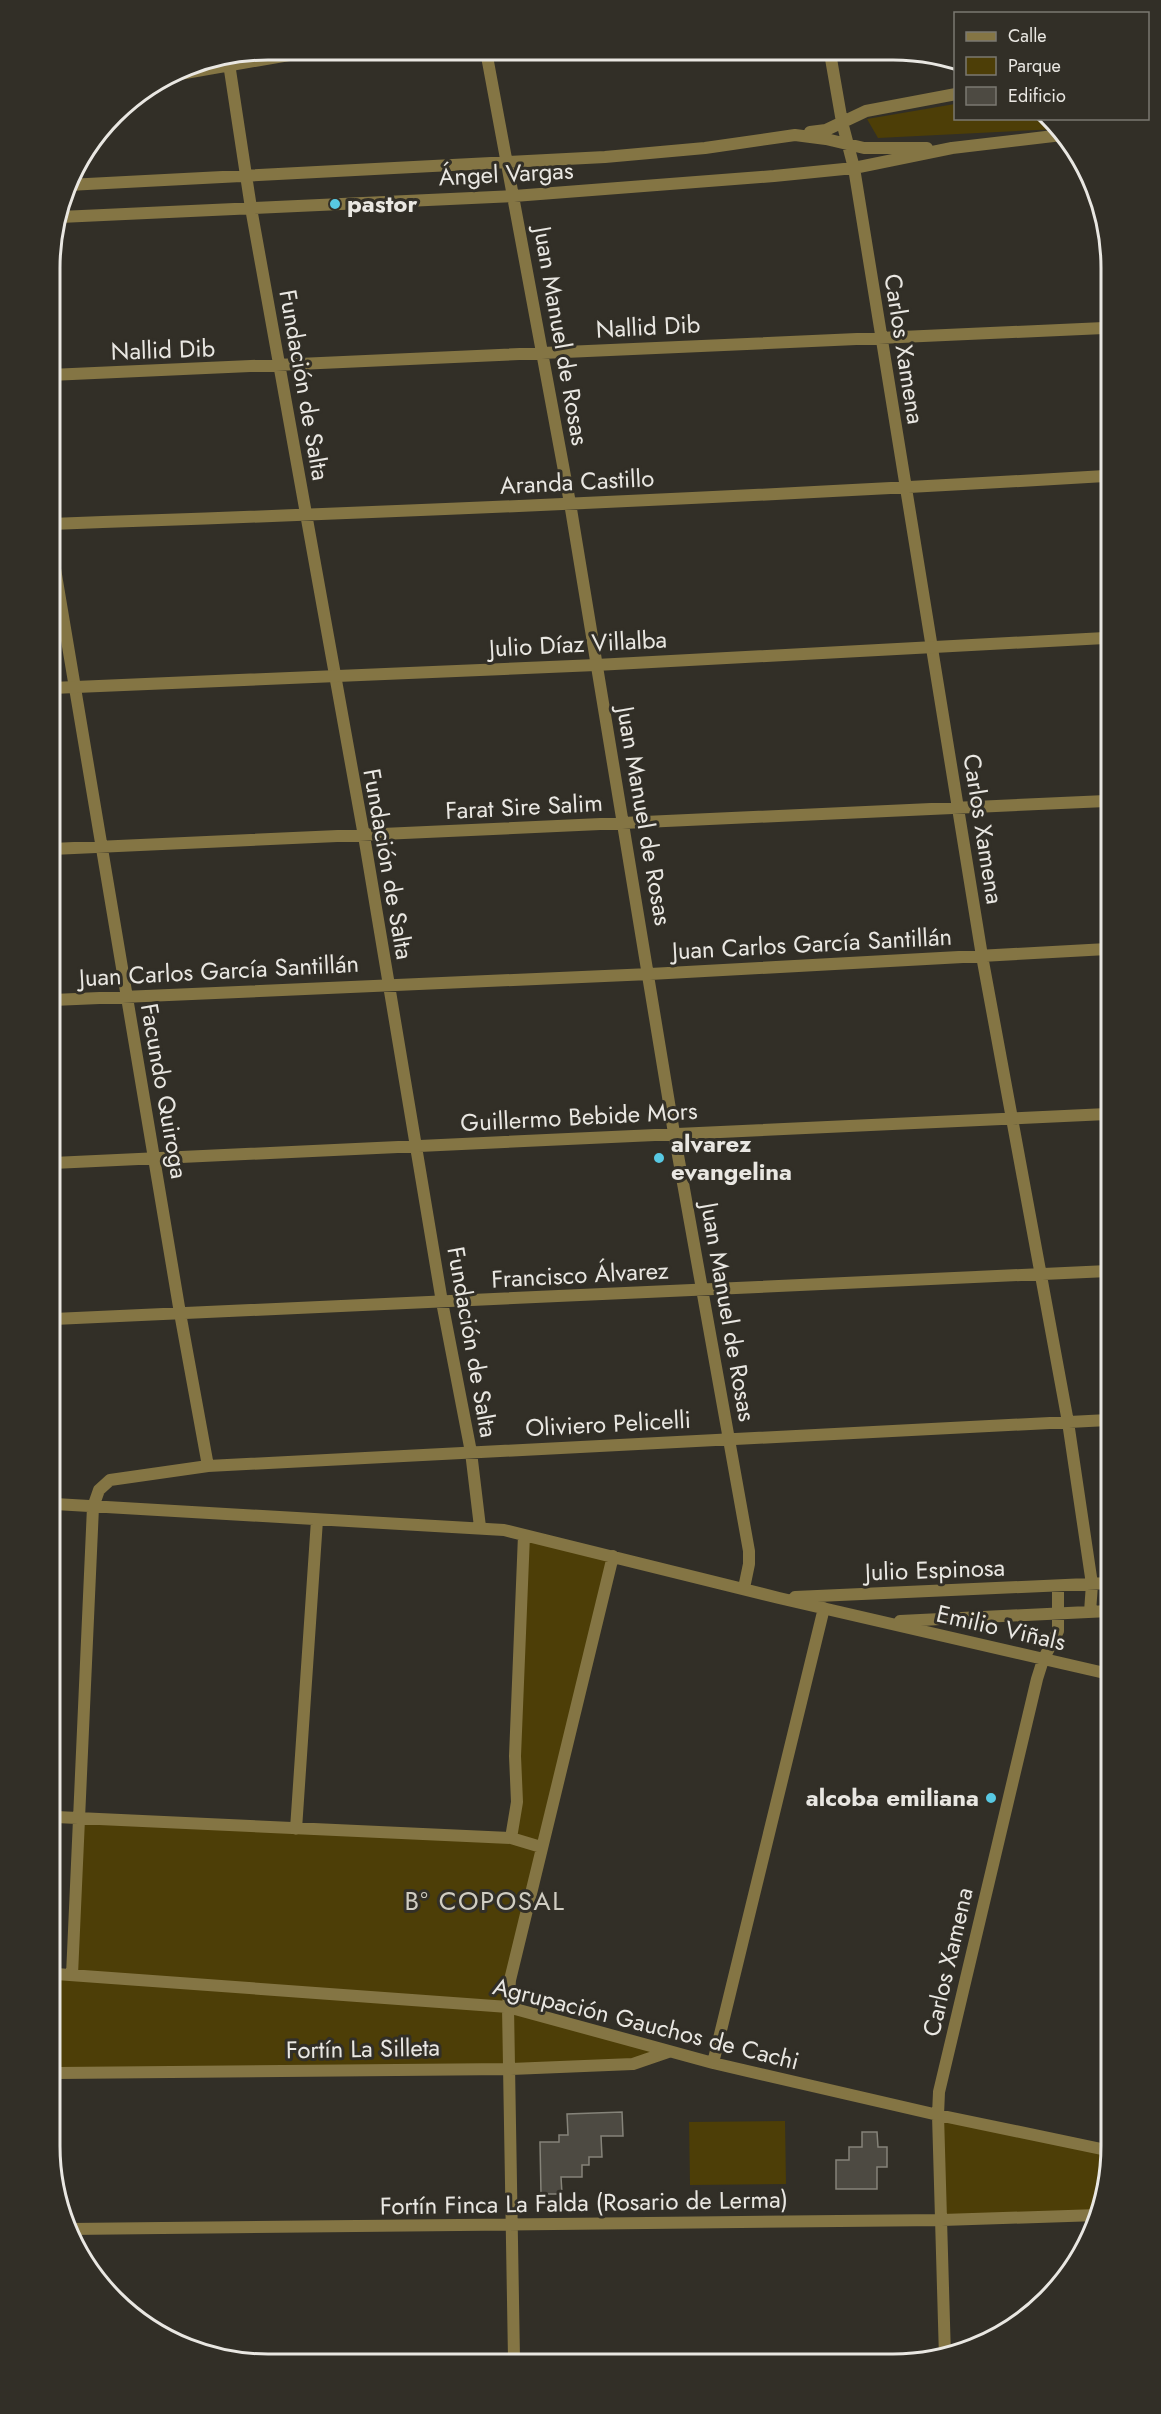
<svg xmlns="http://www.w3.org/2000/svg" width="1161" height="2414" font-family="Jost,sans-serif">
<rect width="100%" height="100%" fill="#322f27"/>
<path fill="#4d3e07" d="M 955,104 L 956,118 L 1049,119 L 1058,129 L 878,138 L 867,119 Z
M 524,1535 L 613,1556 L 508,2006 L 668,2052 L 633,2064 L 57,2073 L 56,1977 L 72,1975 L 79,1818 L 511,1838 Z
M 938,2115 L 1111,2152 L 1111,2160 L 1099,2213 L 942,2220 Z
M 785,2121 L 786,2184 L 690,2185 L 689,2122 Z"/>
<path fill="#4d4a42" stroke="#858379" stroke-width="1.5" d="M 622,2112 L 623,2136 L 601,2136 L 602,2157 L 589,2157 L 589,2165 L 582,2165 L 582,2177 L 561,2177 L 562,2194 L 541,2194 L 540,2142 L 559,2142 L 559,2135 L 568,2135 L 567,2114 Z
M 862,2132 L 877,2132 L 878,2147 L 887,2147 L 887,2167 L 877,2167 L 877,2189 L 836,2189 L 836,2160 L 849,2160 L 849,2147 L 862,2147 Z"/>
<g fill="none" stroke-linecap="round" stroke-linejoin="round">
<path stroke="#847544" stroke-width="12" d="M 486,51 L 570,503 L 674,1133 L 749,1551 L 749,1564 L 744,1588
M 830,53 L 842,122 L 854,168 L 982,956 L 1068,1422 L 1092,1584 L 1090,1612
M 228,57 L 251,208 L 364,836 L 442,1302 L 471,1452 L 480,1527
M 168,76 L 318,50
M 810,132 L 826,130 L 866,111 L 956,94
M 68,185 L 605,157 L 705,148 L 795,135 L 826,139 L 864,148 L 927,148
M 60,217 L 514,196 L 774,176 L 854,168 L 952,148 L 1062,135
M 50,375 L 1104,328
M 51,524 C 402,512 754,497 1105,476
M 51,545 L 180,1313 L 208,1466
M 52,849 L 1106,801
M 53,1000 L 650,974 L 1107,949
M 53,1163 L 1107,1114
M 54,1319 L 1108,1271
M 55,1504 L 504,1530 L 779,1598 L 1109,1674
M 795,1597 L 1109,1583
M 900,1621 L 1109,1611
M 56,1817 L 511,1838 L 541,1847
M 296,1829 L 317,1520
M 511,1838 L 517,1802 L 515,1756 L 524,1535
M 56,1974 L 508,2007 L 713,2063 L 938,2115 L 1111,2151
M 72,1975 L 93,1507 L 99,1490 L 110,1480 L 208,1466 L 1108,1420
M 713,2063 L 824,1608
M 57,2073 L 511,2069 L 633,2064 L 668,2052
M 69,2229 L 942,2220 L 1098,2215
M 945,2357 L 938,2115 L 939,2092 L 1037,1679 L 1043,1660 L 1058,1631 L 1058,1586
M 514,2359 L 508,2007 L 510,1980 L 613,1556"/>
<path stroke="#847544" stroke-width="12" d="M 52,688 L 596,665 L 1105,638"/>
</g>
<g fill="#58c9e3" stroke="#322f27" stroke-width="2">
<circle cx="335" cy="204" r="6"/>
<circle cx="659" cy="1158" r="6"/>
<circle cx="991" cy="1798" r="6"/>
</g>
<g text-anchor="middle" stroke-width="6" stroke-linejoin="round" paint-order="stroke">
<g font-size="24" fill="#e9e7e2" stroke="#322f27">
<text transform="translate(506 174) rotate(-3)" y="8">Ángel Vargas</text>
<text transform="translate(648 327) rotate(-3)" y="8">Nallid Dib</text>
<text transform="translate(561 336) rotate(80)" y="8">Juan Manuel de Rosas</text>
<text transform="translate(904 349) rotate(81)" y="8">Carlos Xamena</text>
<text transform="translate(163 350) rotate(-2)" y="8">Nallid Dib</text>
<text transform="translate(304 385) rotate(80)" y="8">Fundación de Salta</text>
<text transform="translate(577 482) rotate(-3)" y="8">Aranda Castillo</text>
<text transform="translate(578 644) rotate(-3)" y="8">Julio Díaz Villalba</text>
<text transform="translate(524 807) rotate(-3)" y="8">Farat Sire Salim</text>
<text transform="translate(644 816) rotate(80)" y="8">Juan Manuel de Rosas</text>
<text transform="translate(983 829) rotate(81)" y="8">Carlos Xamena</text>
<text transform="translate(388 864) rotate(80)" y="8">Fundación de Salta</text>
<text transform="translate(812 944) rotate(-3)" y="8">Juan Carlos García Santillán</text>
<text transform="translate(219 971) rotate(-3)" y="8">Juan Carlos García Santillán</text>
<text transform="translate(164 1091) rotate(80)" y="8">Facundo Quiroga</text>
<text transform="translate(579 1117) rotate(-3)" y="8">Guillermo Bebide Mors</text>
<text transform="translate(580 1275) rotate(-3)" y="8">Francisco Álvarez</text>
<text transform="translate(728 1312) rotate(80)" y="8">Juan Manuel de Rosas</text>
<text transform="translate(472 1342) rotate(80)" y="8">Fundación de Salta</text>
<text transform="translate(608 1424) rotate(-3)" y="8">Oliviero Pelicelli</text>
<text transform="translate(935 1570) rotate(-2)" y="8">Julio Espinosa</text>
<text transform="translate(1001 1628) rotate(13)" y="8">Emilio Viñals</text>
<text transform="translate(948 1962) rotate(-77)" y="8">Carlos Xamena</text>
<text transform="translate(646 2024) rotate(14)" y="8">Agrupación Gauchos de Cachi</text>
<text transform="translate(363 2049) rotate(-1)" y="8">Fortín La Silleta</text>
<text transform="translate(584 2203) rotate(-1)" y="8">Fortín Finca La Falda (Rosario de Lerma)</text>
</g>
<g font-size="24" font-weight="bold" fill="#e9e7e2" stroke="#322f27" text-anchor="start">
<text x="347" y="212">pastor</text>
<text x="671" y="1152">alvarez<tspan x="671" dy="28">evangelina</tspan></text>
<text x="979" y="1806" text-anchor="end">alcoba emiliana</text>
</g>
<g font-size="26" letter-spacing="1.5" fill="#d0cdc2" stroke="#322f27">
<text x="485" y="1910">B° COPOSAL</text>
</g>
</g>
<path d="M0 0H1161V2414H0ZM268 60H893A208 208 0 0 1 1101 268V2146A208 208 0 0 1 893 2354H268A208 208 0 0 1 60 2146V268A208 208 0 0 1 268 60Z" fill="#322f27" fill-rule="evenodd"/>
<path fill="none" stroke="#e9e7e2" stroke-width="3" d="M268 60H893A208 208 0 0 1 1101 268V2146A208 208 0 0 1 893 2354H268A208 208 0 0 1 60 2146V268A208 208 0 0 1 268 60Z"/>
<rect x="954" y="12" width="195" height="108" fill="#322f27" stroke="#7b7972" stroke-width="1.5"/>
<rect x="966" y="32" width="30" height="9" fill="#847544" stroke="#7b7972" stroke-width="1.5"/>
<text x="1008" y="42" font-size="18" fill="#e9e7e2">Calle</text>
<rect x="966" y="57" width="30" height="18" fill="#4d3e07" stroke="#7b7972" stroke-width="1.5"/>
<text x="1008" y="72" font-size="18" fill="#e9e7e2">Parque</text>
<rect x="966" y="87" width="30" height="18" fill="#4d4a42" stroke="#7b7972" stroke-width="1.5"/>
<text x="1008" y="102" font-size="18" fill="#e9e7e2">Edificio</text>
</svg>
